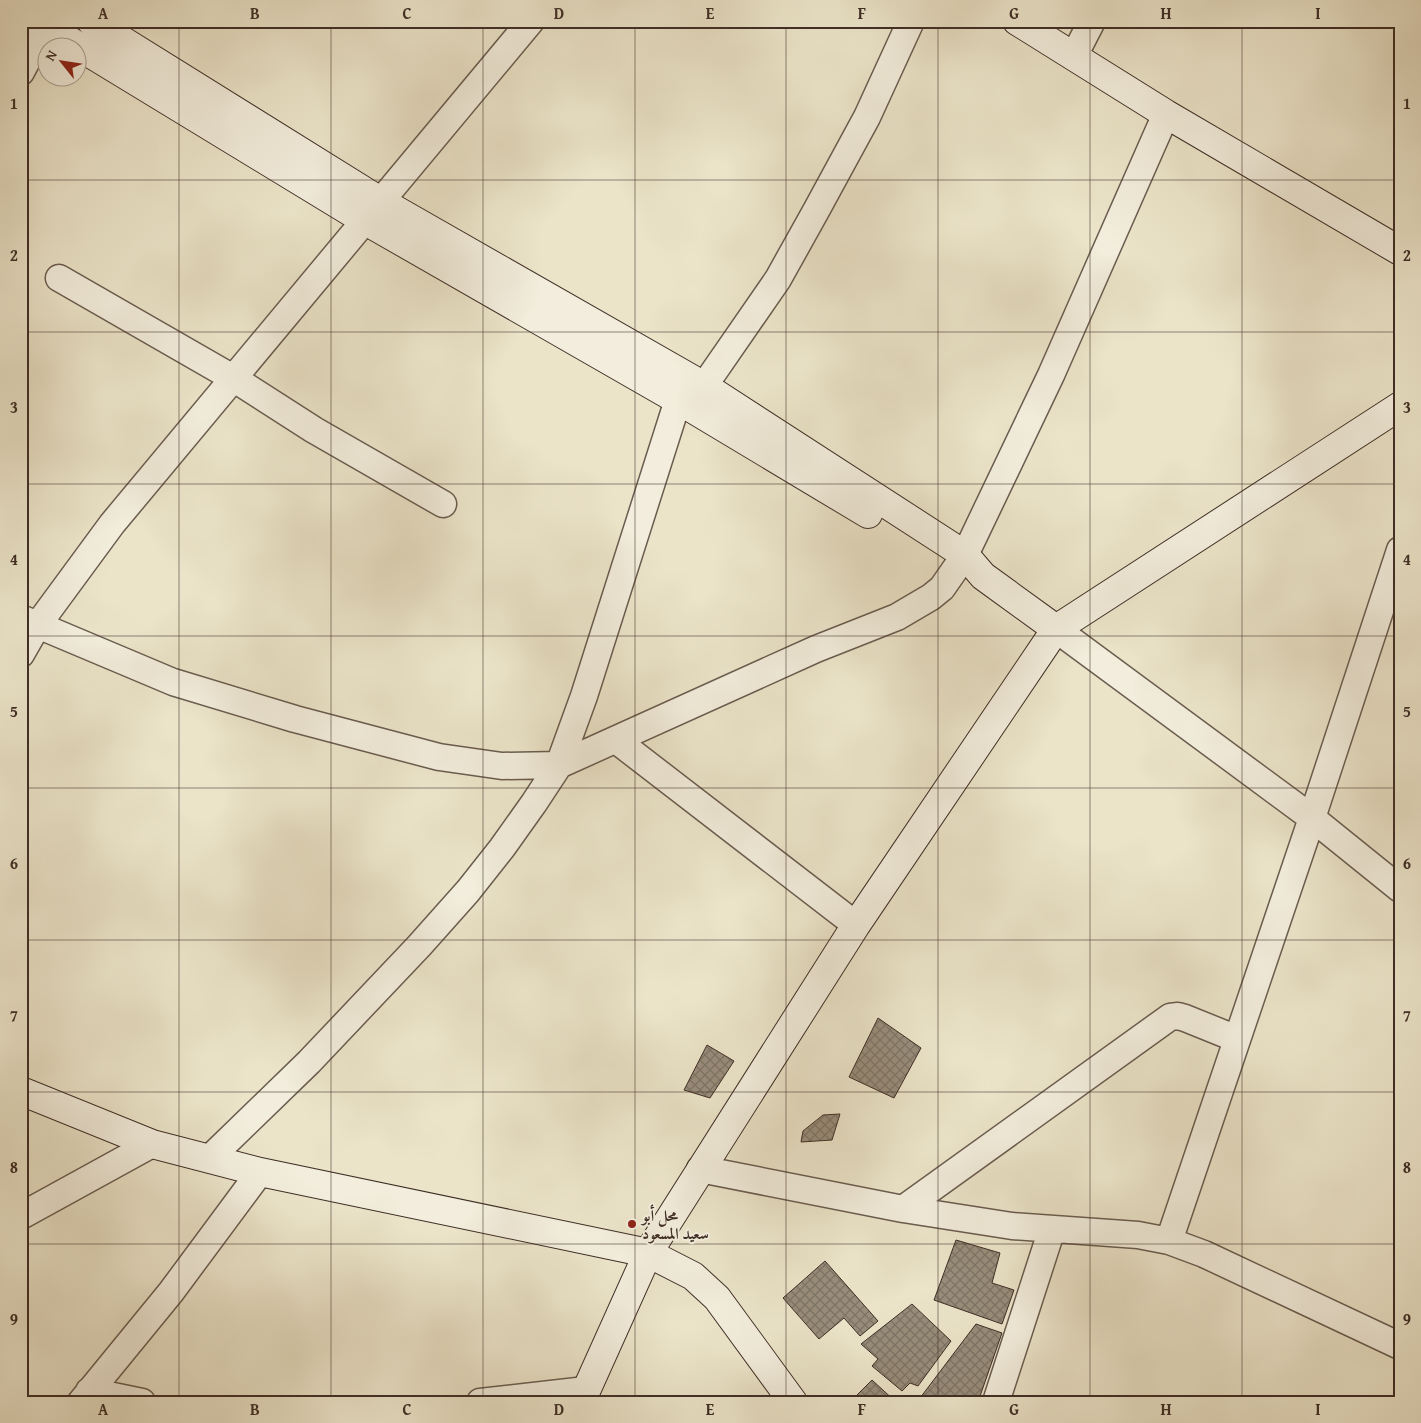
<svg xmlns="http://www.w3.org/2000/svg" width="1421" height="1423" font-family="'Gentium Book Plus',Amiri,serif">
<defs>
<pattern id="building-cross-hatch" width="8" height="8" patternUnits="userSpaceOnUse" patternTransform="scale(1.25)"><rect width="8" height="8" fill="#988d7b"/><path d="M0 0l8 8M0 8l8-8" fill="none" stroke="#7d7465"/></pattern>
</defs>
<rect width="100%" height="100%" fill="#ebe4c9"/>
<filter id="stains"><feTurbulence type="fractalNoise" baseFrequency=".004" numOctaves="4"/><feColorMatrix values="0 0 0 0 .2 0 0 0 0 .09 0 0 0 0 .02 0 0 0 .5 -.17"/></filter>
<radialGradient id="worn" r=".72"><stop offset=".6" stop-color="#630" stop-opacity="0"/><stop offset="1" stop-color="#630" stop-opacity=".3"/></radialGradient>
<path fill="url(#building-cross-hatch)" stroke="#3f2e26" d="M 878,1018 L 921,1048 L 894,1098 L 849,1077 Z
M 707,1045 L 734,1061 L 710,1098 L 684,1090 Z
M 840,1114 L 832,1140 L 801,1142 L 803,1131 L 823,1115 Z
M 956,1240 L 1000,1253 L 992,1283 L 1014,1290 L 1002,1324 L 934,1300 Z
M 825,1261 L 878,1321 L 860,1336 L 844,1318 L 819,1339 L 783,1298 Z
M 912,1304 L 951,1341 L 918,1386 L 910,1383 L 902,1391 L 872,1366 L 878,1359 L 861,1344 Z
M 976,1324 L 1002,1333 L 978,1402 L 917,1402 Z
M 872,1380 L 896,1402 L 850,1402 Z"/>
<g fill="none" stroke-linecap="round" stroke-linejoin="round">
<g stroke="#6a5c4f" stroke-width="29">
<path id="street" d="M 1074,56 L 1092,21
M 21,72 L 48,21
M 59,278 L 233,378 L 314,430 L 443,504
M 704,386 L 778,279 L 817,209 L 867,117 L 911,21
M 21,618 L 173,682 L 295,719 L 439,757 L 502,766 L 559,765 L 816,649 L 897,617 L 931,597 L 942,588 L 965,555 L 1051,375 L 1166,114
M 1056,629 L 1312,818 L 1400,889
M 21,654 L 37,626 L 112,524 L 531,21
M 616,740 L 856,925
M 209,1159 L 309,1062 L 419,946 L 468,891 L 502,848 L 534,803 L 559,765 L 584,696 L 678,400
M 700,1169 L 903,1209 L 1012,1226 L 1138,1235 L 1169,1241 L 1204,1254 L 1400,1346
M 903,1209 L 1170,1017 L 1178,1016 L 1185,1018 L 1237,1039
M 21,1216 L 152,1144
M 1169,1241 L 1312,818 L 1400,550
M 89,1391 L 142,1402
M 81,1402 L 171,1292 L 260,1172
M 480,1402 L 586,1390
M 996,1402 L 1052,1229"/>
</g>
<g stroke="#3f2e26" stroke-width="30">
<path id="secondary" d="M 37,21 L 364,220 L 678,400 L 868,514
M 91,21 L 380,201 L 704,386 L 965,555 L 983,576 L 1056,629
M 1017,21 L 1166,114 L 1400,251
M 21,1091 L 152,1144 L 260,1172 L 648,1253 L 693,1276 L 717,1298 L 793,1402
M 581,1402 L 648,1253 L 856,925 L 1056,629 L 1400,406"/>
</g>
<use href="#street" stroke="#f2eddc" stroke-width="26"/>
<use href="#secondary" stroke="#f2eddc" stroke-width="28"/>
</g>
<path fill="none" stroke="#3f2e26" stroke-width="1" stroke-opacity="0.55" d="M 179,21 L 179,1402M 331,21 L 331,1402M 483,21 L 483,1402M 635,21 L 635,1402M 786,21 L 786,1402M 938,21 L 938,1402M 1090,21 L 1090,1402M 1242,21 L 1242,1402M 21,180 L 1400,180M 21,332 L 1400,332M 21,484 L 1400,484M 21,636 L 1400,636M 21,788 L 1400,788M 21,940 L 1400,940M 21,1092 L 1400,1092M 21,1244 L 1400,1244"/>
<circle fill="#8f2418" stroke="#f2eddc" stroke-width="2" cx="632" cy="1224" r="5"/>
<g text-anchor="middle" stroke-width="4" stroke-linejoin="round" paint-order="stroke">
<g font-size="16" font-weight="bold" fill="#3f2e26" stroke="#f2eddc" text-anchor="start">
<text x="642" y="1221">محل أبو<tspan x="642" dy="18">سعيد المسعود</tspan></text>
</g>
</g>
<rect width="1421" height="1423" fill="none" stroke="#ebe4c9" stroke-width="55"/>
<g transform="translate(62 62) rotate(300)"><circle r="24" fill="#f2eddc" stroke="#aaa193"/>
<path d="M0-4L9 19L0 12L-9 19Z" fill="#8f2418"/>
<text y="-8" font-size="14" font-weight="bold" text-anchor="middle" fill="#3f2e26">N</text>
</g>
<rect x="28" y="28" width="1366" height="1368" fill="none" stroke="#3f2e26" stroke-width="2"/>
<g font-size="16" text-anchor="middle" font-weight="bold" fill="#3f2e26">
<text x="103" y="19">A</text>
<text x="255" y="19">B</text>
<text x="407" y="19">C</text>
<text x="559" y="19">D</text>
<text x="710" y="19">E</text>
<text x="862" y="19">F</text>
<text x="1014" y="19">G</text>
<text x="1166" y="19">H</text>
<text x="1318" y="19">I</text>
<text x="14" y="109">1</text>
<text x="1407" y="109">1</text>
<text x="14" y="261">2</text>
<text x="1407" y="261">2</text>
<text x="14" y="413">3</text>
<text x="1407" y="413">3</text>
<text x="14" y="565">4</text>
<text x="1407" y="565">4</text>
<text x="14" y="717">5</text>
<text x="1407" y="717">5</text>
<text x="14" y="869">6</text>
<text x="1407" y="869">6</text>
<text x="14" y="1021">7</text>
<text x="1407" y="1021">7</text>
<text x="14" y="1173">8</text>
<text x="1407" y="1173">8</text>
<text x="14" y="1325">9</text>
<text x="1407" y="1325">9</text>
<text x="103" y="1415">A</text>
<text x="255" y="1415">B</text>
<text x="407" y="1415">C</text>
<text x="559" y="1415">D</text>
<text x="710" y="1415">E</text>
<text x="862" y="1415">F</text>
<text x="1014" y="1415">G</text>
<text x="1166" y="1415">H</text>
<text x="1318" y="1415">I</text>
</g>
<rect width="100%" height="100%" filter="url(#stains)"/>
<rect width="100%" height="100%" fill="url(#worn)"/>
</svg>
